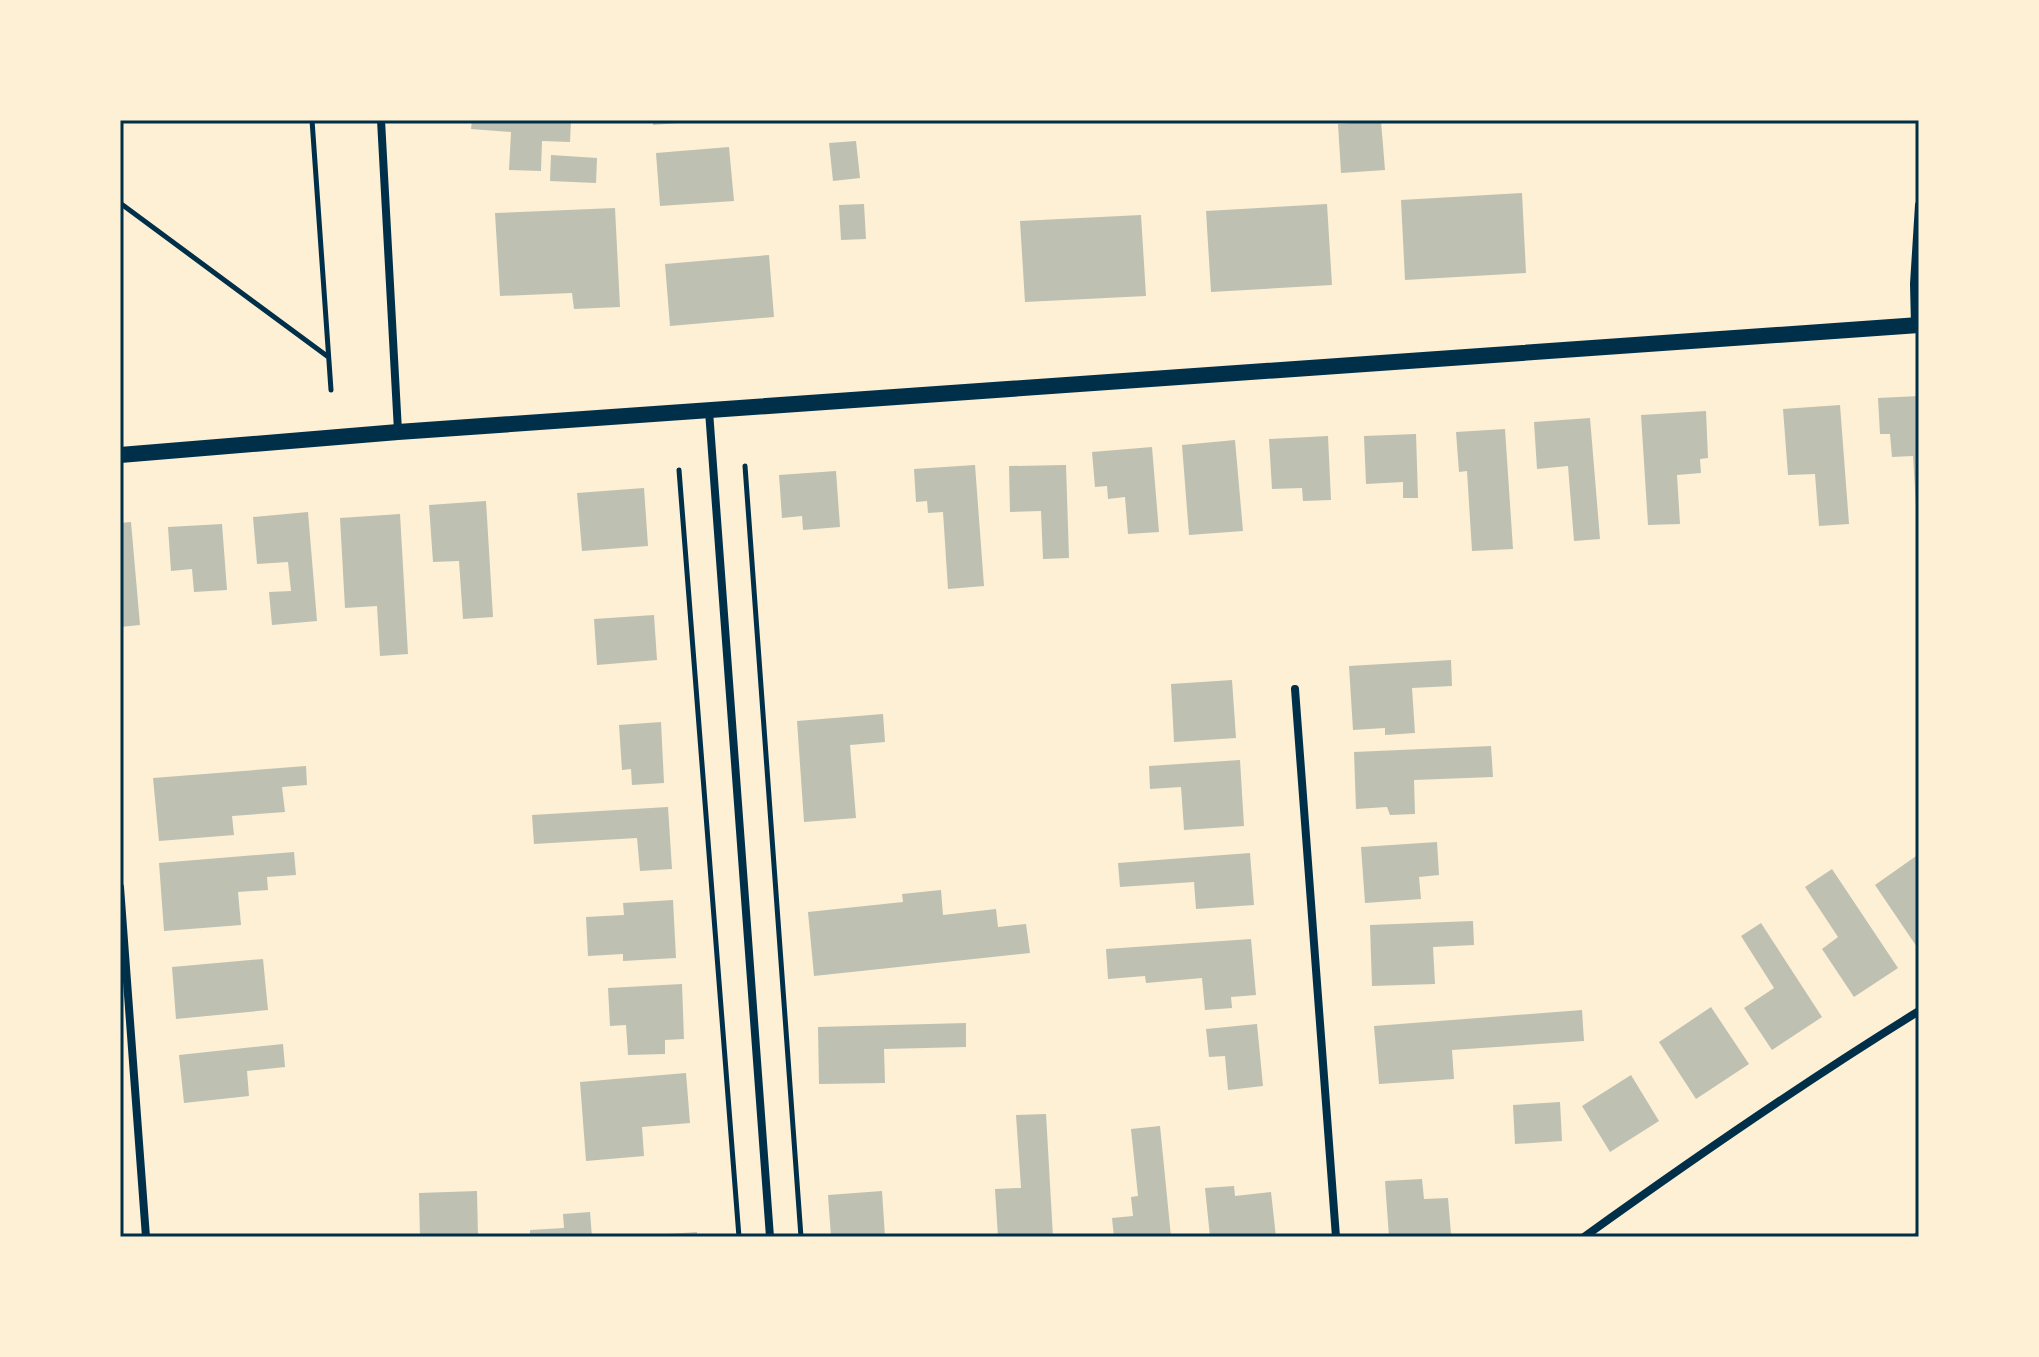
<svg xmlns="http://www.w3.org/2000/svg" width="2039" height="1357" font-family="Manrope,sans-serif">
<rect width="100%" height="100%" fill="#fdf0d5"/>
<path fill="#bec0b2" d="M 472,120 L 571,120 L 570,142 L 542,141 L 541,171 L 509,170 L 511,132 L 471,129 Z
M 653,120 L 690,120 L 691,122 L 653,125 Z
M 1381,121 L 1385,170 L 1341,173 L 1338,124 Z
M 856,141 L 860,178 L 833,181 L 829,143 Z
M 729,147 L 734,201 L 660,206 L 656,153 Z
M 551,155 L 597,158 L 596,183 L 550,181 Z
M 1522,193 L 1526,273 L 1405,280 L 1401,200 Z
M 864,204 L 866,239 L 841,240 L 839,205 Z
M 1327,204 L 1332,285 L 1211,292 L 1206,211 Z
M 615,208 L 620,307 L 574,309 L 572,293 L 500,296 L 495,213 Z
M 1141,215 L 1146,296 L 1025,302 L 1020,221 Z
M 769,255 L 774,317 L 670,326 L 665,264 Z
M 1919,396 L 1919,505 L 1916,506 L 1913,456 L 1892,457 L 1890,434 L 1880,434 L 1878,398 Z
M 1840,405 L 1849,524 L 1819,526 L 1815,474 L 1788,475 L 1783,409 Z
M 1706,411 L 1708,458 L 1700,459 L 1701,473 L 1677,475 L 1680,524 L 1648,525 L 1641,415 Z
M 1590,418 L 1600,539 L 1574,541 L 1568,466 L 1537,469 L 1534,422 Z
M 1505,429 L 1513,549 L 1472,551 L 1467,471 L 1459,472 L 1456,432 Z
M 1416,434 L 1418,498 L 1403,498 L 1403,482 L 1366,484 L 1364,436 Z
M 1328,436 L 1331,500 L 1303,501 L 1302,488 L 1272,489 L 1269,439 Z
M 1235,440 L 1243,531 L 1189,535 L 1182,445 Z
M 1152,447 L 1159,532 L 1128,534 L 1125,497 L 1108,499 L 1107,486 L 1095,487 L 1092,452 Z
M 975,465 L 984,586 L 948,589 L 943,512 L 928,513 L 927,501 L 916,502 L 914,469 Z
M 1066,465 L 1069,558 L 1043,559 L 1041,511 L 1010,512 L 1009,466 Z
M 836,471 L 840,527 L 803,530 L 802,516 L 782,518 L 779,475 Z
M 644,488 L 648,546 L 582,551 L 577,493 Z
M 486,501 L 493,617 L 463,619 L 459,561 L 433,562 L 429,505 Z
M 308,512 L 317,621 L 272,625 L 269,592 L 291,591 L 288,562 L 257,564 L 253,517 Z
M 400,514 L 408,654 L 380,656 L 377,606 L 345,608 L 340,518 Z
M 131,522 L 140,625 L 120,627 L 120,523 Z
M 222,524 L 227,590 L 194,592 L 192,569 L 171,571 L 168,527 Z
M 654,615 L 657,660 L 597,665 L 594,619 Z
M 1451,660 L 1452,686 L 1412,688 L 1415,733 L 1385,735 L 1385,728 L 1353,730 L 1349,666 Z
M 1232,680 L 1236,738 L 1174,742 L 1171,684 Z
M 883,714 L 885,742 L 850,745 L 856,818 L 804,822 L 797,721 Z
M 661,722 L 664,783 L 632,785 L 631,769 L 622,770 L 619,725 Z
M 1491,746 L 1493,777 L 1414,780 L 1415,814 L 1390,815 L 1387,807 L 1356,809 L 1354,752 Z
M 1240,760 L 1244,826 L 1184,830 L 1181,787 L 1150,789 L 1149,766 Z
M 306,766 L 307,785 L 282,787 L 285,812 L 232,816 L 234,835 L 159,841 L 153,778 Z
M 668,807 L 672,869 L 640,871 L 637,838 L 534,844 L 532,815 Z
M 1437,842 L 1439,875 L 1419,877 L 1421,899 L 1365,903 L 1361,847 Z
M 294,852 L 296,875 L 267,877 L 268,890 L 238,892 L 241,925 L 164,931 L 159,863 Z
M 1250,853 L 1254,905 L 1196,909 L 1194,882 L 1120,887 L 1118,863 Z
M 1919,854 L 1919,950 L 1875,885 Z
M 1832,869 L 1898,968 L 1854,997 L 1822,949 L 1838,937 L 1805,887 Z
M 941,890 L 943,915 L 996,909 L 998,927 L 1026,924 L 1030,953 L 814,976 L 808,912 L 903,902 L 902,894 Z
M 673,900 L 676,958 L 623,961 L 623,954 L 588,956 L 586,917 L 624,915 L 623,903 Z
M 1473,921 L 1474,945 L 1433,947 L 1435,984 L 1372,986 L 1370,925 Z
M 1761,923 L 1822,1017 L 1772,1050 L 1744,1008 L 1774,988 L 1741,936 Z
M 1251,939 L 1256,995 L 1231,997 L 1232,1008 L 1205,1010 L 1202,978 L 1146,983 L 1145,976 L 1108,979 L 1106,949 Z
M 263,959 L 268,1010 L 176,1019 L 172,967 Z
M 682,984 L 684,1039 L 665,1040 L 665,1054 L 628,1055 L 626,1025 L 610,1026 L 608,988 Z
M 1711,1007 L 1749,1064 L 1696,1099 L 1659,1042 Z
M 1582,1010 L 1584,1041 L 1452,1050 L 1454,1079 L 1379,1084 L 1374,1026 Z
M 966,1023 L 966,1047 L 884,1049 L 885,1083 L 819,1084 L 818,1027 Z
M 1257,1024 L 1263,1086 L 1228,1090 L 1225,1056 L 1209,1057 L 1206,1029 Z
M 283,1044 L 285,1067 L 247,1071 L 249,1096 L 184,1103 L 179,1055 Z
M 686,1073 L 690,1123 L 642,1127 L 644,1156 L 586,1161 L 580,1082 Z
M 1631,1075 L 1659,1121 L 1610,1152 L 1582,1106 Z
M 1560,1102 L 1562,1141 L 1515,1144 L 1513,1105 Z
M 1046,1114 L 1053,1237 L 998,1237 L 995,1189 L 1021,1188 L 1016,1115 Z
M 1160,1126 L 1171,1237 L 1114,1237 L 1112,1218 L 1133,1216 L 1131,1197 L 1138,1196 L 1131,1129 Z
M 1422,1179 L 1424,1199 L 1448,1198 L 1451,1234 L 1389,1237 L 1385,1181 Z
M 1234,1186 L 1235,1196 L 1271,1192 L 1276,1237 L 1210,1237 L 1205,1188 Z
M 477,1191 L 478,1237 L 420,1237 L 419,1193 Z
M 882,1191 L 885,1237 L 831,1237 L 828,1195 Z
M 590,1212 L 592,1237 L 530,1237 L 530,1230 L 564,1228 L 563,1214 Z
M 697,1232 L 697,1237 L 652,1237 L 652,1235 Z"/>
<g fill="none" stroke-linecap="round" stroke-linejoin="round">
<path stroke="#003049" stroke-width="5" d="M 312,120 L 331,390
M 120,203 L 327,356
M 745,466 L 801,1237
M 679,470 L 739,1237"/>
<path stroke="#003049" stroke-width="8" d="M 381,120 L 398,431
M 1915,325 L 1914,284 L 1919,205
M 709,411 L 770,1237
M 1295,689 L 1336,1237
M 120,887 L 146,1237
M 1584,1237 C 1694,1158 1804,1082 1919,1011"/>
<path stroke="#003049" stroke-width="16" d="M 120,455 L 398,432 L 1919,325"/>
<path stroke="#657d81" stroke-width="6" d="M 1915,1237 L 1919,1234"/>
</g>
<rect width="2039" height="1357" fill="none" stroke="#fdf0d5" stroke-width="244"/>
<rect x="122" y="122" width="1795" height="1113" fill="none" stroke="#003049" stroke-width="3"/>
</svg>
